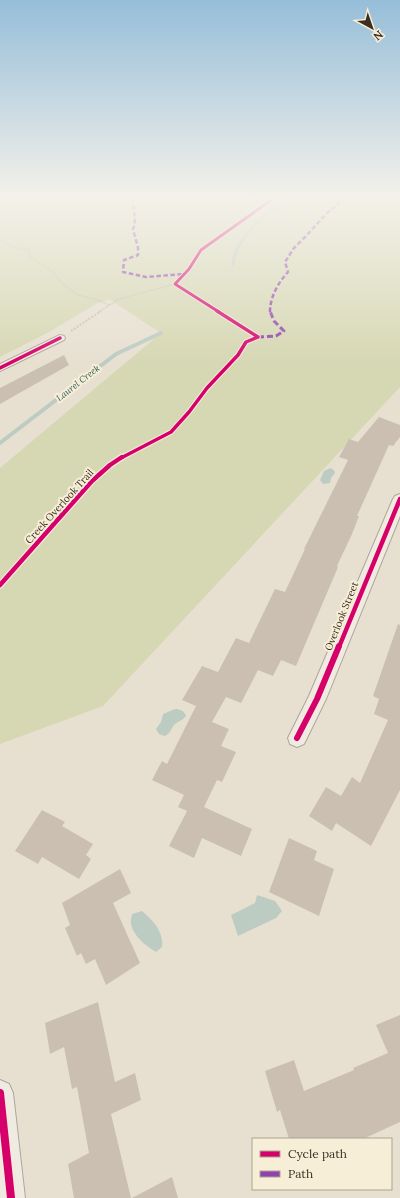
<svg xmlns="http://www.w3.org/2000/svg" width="400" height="1198" font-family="Lora,serif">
<rect width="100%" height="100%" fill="#e7e0d1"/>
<path fill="#d6d7b3" d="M 0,198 L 400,198 L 400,387 L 103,706 L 0,744 L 0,468 L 161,333 L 109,299 L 96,304 L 49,332 L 0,357 Z"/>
<path fill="#bcccc2" d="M 330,468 L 334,470 L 335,473 L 331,478 L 330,483 L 323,484 L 320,480 L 324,471 Z
M 175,709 C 181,709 184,711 186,716 C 183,720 179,721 175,724 C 171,728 171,733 165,736 L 159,734 L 156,729 L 161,722 L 163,714 Z
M 257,895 L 275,901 L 282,911 L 276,918 L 238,936 L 231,915 L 255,903 Z
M 142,911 C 153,920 164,932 162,947 L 156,952 C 146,946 133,936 131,924 C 130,921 132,917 132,914 Z"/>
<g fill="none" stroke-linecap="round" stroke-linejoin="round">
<path stroke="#bcccc2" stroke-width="3" d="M 233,265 C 233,246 259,217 275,208 C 281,204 288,201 295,198"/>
<path stroke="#bcccc2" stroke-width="4" d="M 0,443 L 116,354 L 161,333"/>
</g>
<path fill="#cbbfb2" d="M 64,355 L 69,365 L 0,404 L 0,388 Z
M 379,417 L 400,425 L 400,437 L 393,446 L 389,445 L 357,516 L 359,516 L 352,534 L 337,566 L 338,567 L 296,666 L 281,660 L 273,676 L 258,670 L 241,703 L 226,697 L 212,722 L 229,729 L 221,746 L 236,752 L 222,782 L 217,780 L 204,807 L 252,829 L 241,856 L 202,838 L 194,858 L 169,846 L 187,811 L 178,807 L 184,795 L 152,780 L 162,761 L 167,764 L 196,706 L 182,700 L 202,666 L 218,672 L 236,638 L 249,643 L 275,589 L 285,592 L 305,549 L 304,549 L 348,460 L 339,457 L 349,439 L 358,442 Z
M 398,624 L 400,625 L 400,790 L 371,846 L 336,823 L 332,831 L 309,816 L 326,787 L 341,796 L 352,777 L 360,783 L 388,720 L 374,714 L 379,699 L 373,696 Z
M 42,810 L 65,822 L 62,826 L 93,844 L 86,855 L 91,859 L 79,879 L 42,857 L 38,864 L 15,851 Z
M 289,838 L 317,851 L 314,860 L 334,869 L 319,916 L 269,892 Z
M 120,869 L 131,893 L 113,903 L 140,963 L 106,985 L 95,959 L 86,964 L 81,953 L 77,956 L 65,928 L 70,925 L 62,903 Z
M 98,1002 L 115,1082 L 135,1073 L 141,1100 L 111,1114 L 131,1198 L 74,1198 L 68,1164 L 89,1153 L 77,1087 L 72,1089 L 64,1047 L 50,1054 L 45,1023 Z
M 400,1015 L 400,1122 L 363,1139 L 289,1139 L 280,1110 L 277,1112 L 265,1071 L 294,1060 L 304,1091 L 354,1070 L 353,1068 L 388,1053 L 376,1025 Z
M 172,1177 L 178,1198 L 132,1198 Z"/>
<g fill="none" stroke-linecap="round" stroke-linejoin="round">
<g stroke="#ada599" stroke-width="2">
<path id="minor" d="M 60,335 L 64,336 L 65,338 L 64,340 L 0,371 L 0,364 Z
M 400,494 L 400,516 L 326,699 L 304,744 L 297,747 L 290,744 L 288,738 L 309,696 L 393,499 L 395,496 Z
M 0,1080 L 9,1084 L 13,1093 L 25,1198 L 0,1198 Z"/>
</g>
<path stroke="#c8c2b9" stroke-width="1.5" stroke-dasharray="1.5 1" stroke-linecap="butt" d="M 0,241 L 7,242 L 10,246 L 29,250 L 28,255 L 54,273 L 64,285 L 78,295 L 95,299 L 109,305
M 99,312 L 119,299 L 175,284"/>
<path stroke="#c8c2b9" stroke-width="2" stroke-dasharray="2 1.5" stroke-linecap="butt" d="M 71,331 L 101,311"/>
<use href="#minor" fill="#efebe3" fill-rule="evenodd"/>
<path stroke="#8e44ad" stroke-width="2.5" stroke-dasharray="4.5 2.5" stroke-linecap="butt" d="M 133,198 L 135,224 L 133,229 L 138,248 L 138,255 L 124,260 L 123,272 L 146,277 L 184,274
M 270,312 C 270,297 278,283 288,272 L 285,262 L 294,248 L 306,236 L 327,213 L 345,198"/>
<path stroke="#8e44ad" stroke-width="3" stroke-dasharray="6 3" stroke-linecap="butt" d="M 258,337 L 276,336 L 284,331 L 274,321 L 270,311"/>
<g stroke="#f7eed8" stroke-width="4.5">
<path id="cycleway-far4" d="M 219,312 L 175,284 L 189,269 L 201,250 L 274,198"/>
</g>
<g stroke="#f7eed8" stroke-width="5.5">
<path id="cycleway-far3" d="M 217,311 L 258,337
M 0,368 L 60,338
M 121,458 L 171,432 L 189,412 L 207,388 L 238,355 L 246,342 L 258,337"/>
</g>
<g stroke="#f7eed8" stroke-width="7">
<path id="cycleway-far2" d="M 0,585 L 92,481 L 110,465 L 122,457
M 339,647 L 400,499"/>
</g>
<g stroke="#f7eed8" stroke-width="8">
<path id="cycleway-far1" d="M 297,738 L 317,699 L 339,646"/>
</g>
<g stroke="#f7eed8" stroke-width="10">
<path id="cycleway" d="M 0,1093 L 11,1198"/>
</g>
<use href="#cycleway-far4" stroke="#d6006c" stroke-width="3"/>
<use href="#cycleway-far3" stroke="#d6006c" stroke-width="3.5"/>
<use href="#cycleway-far2" stroke="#d6006c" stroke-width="4.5"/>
<use href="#cycleway-far1" stroke="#d6006c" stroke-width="6"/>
<use href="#cycleway" stroke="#d6006c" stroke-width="8"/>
</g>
<linearGradient id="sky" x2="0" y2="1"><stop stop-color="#96bed9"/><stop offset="0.54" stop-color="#f4f1ea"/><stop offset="1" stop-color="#f4f1ea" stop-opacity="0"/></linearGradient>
<rect width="400" height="365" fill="url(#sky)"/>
<g text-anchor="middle" stroke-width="4" stroke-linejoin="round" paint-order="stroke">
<g font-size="9" font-style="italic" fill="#2f5d5a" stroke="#f7eed8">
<text transform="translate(78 383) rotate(-38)" y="3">Laurel Creek</text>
</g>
<g font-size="10" fill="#3d2e20" stroke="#f7eed8">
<text transform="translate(59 506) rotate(-48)" y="4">Creek Overlook Trail</text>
<text transform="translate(341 616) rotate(-68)" y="4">Overlook Street</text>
</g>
</g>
<rect x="252" y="1138" width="140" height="52" fill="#f7eed8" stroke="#ada18e"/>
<rect x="260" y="1151" width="20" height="6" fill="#d6006c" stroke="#ada18e"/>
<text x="288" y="1158" font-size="12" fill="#3d2e20">Cycle path</text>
<rect x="260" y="1171" width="20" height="6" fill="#8e44ad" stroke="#ada18e"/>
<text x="288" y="1178" font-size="12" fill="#3d2e20">Path</text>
<g transform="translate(372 28) rotate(140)" stroke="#f7eed8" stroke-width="3" paint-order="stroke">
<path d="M0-3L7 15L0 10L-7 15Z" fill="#3d2e20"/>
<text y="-6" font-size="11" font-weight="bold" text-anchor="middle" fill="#3d2e20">N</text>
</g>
</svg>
